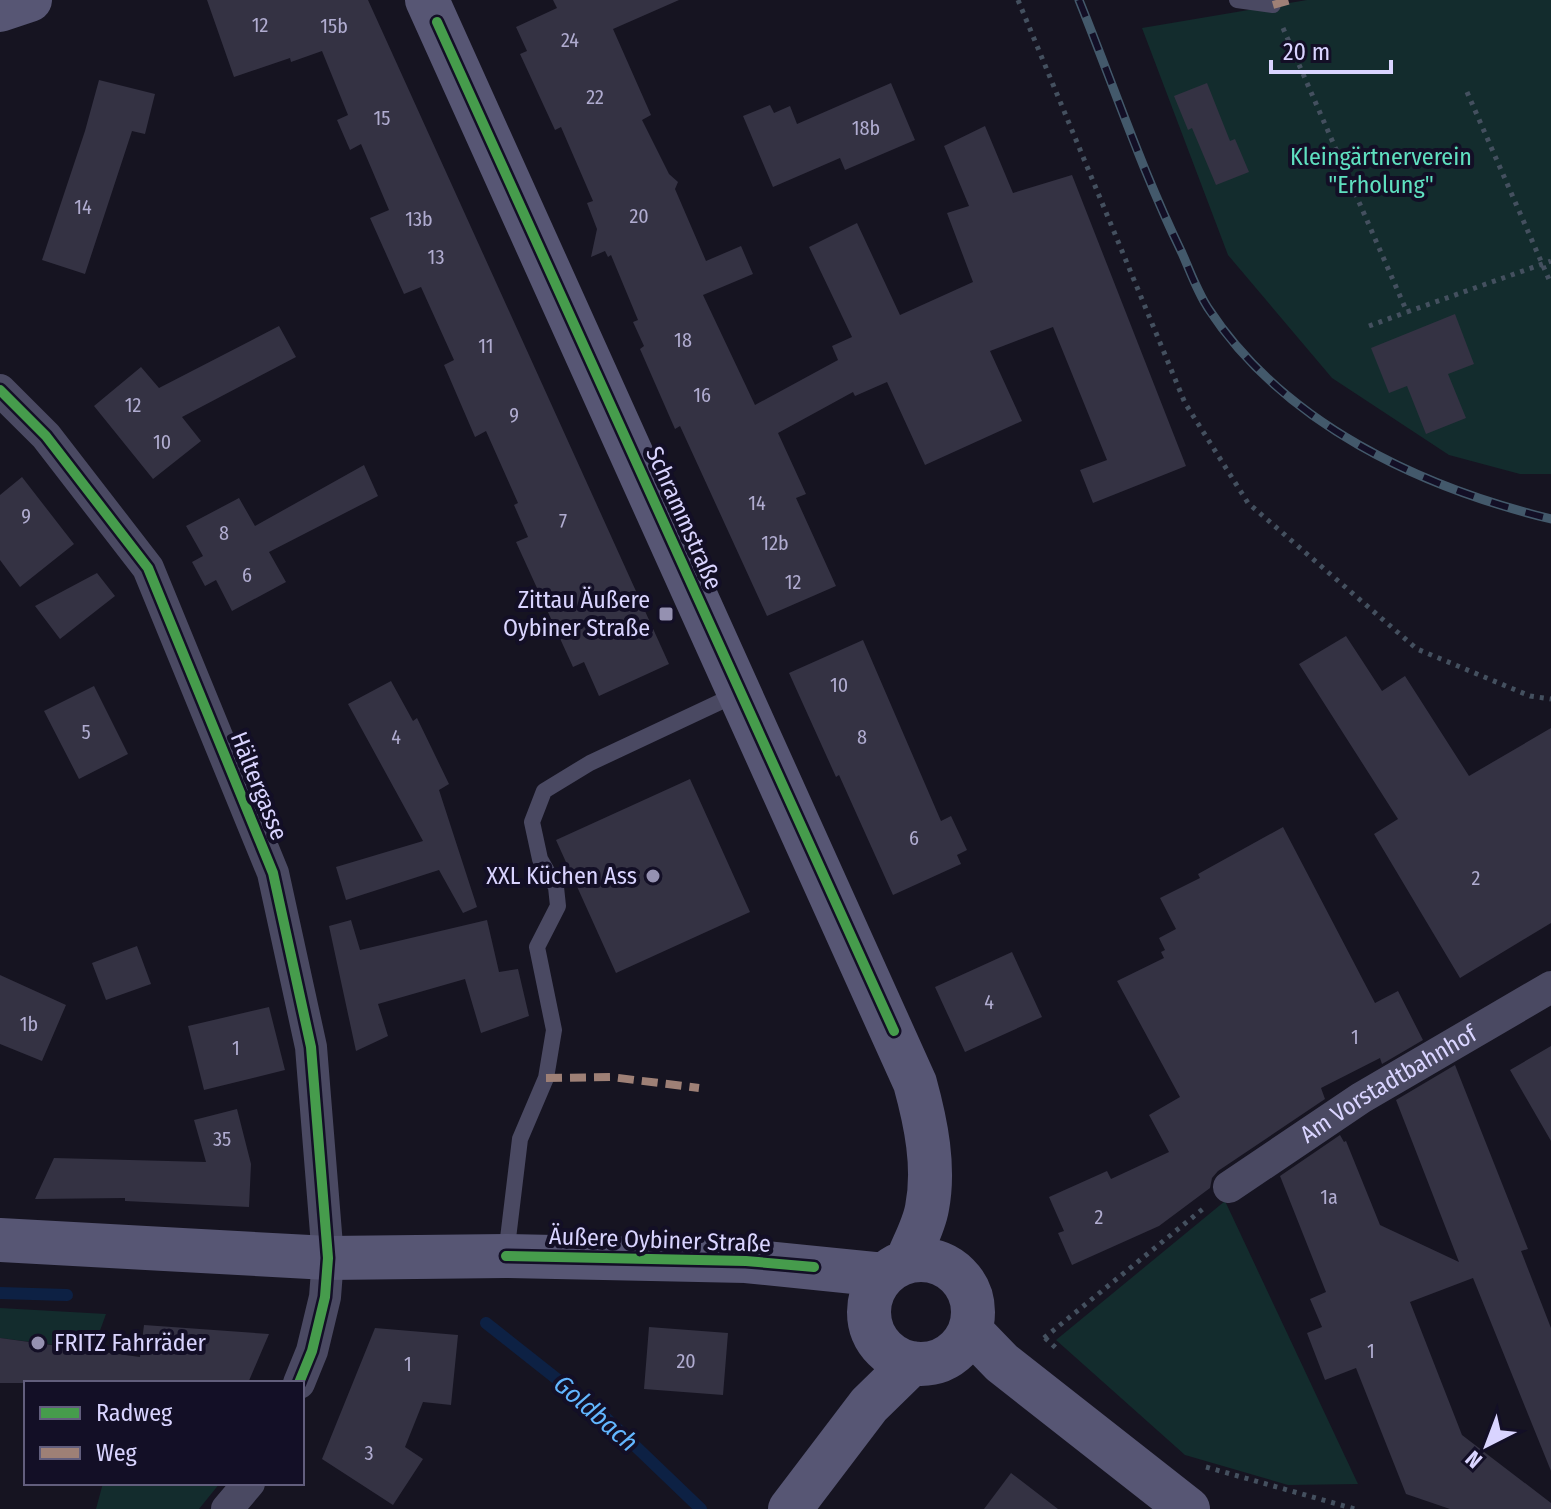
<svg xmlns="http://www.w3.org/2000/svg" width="1551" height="1509" font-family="'Fira Sans Condensed',sans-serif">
<rect width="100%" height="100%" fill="#161421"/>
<path fill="#132c2d" d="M 1307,0 L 1551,0 L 1551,474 L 1520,474 L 1449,455 L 1332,378 L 1228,255 L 1142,28 Z
M 1225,1201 L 1358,1484 L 1288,1485 L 1185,1455 L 1056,1340 Z
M 0,1308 L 106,1314 L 93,1350 L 0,1338 Z
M 103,1483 L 220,1483 L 199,1509 L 96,1509 Z"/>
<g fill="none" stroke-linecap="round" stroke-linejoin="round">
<path stroke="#0d2144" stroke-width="12" d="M 0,1293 L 67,1295
M 486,1323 L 605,1417 L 701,1509"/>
</g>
<path fill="#343243" d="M 207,0 L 368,0 L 669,664 L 599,696 L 584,662 L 573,667 L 516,542 L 528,537 L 514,505 L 518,503 L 486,431 L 475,437 L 444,365 L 454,360 L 421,287 L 404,294 L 370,218 L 389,210 L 361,144 L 350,150 L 337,120 L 348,115 L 322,51 L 291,62 L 290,58 L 234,77 Z
M 553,0 L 679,0 L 613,29 L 651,115 L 642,120 L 669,174 L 678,182 L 675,189 L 706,261 L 741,246 L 753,274 L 703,295 L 755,405 L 838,360 L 832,346 L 852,337 L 809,247 L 857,223 L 900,315 L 973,282 L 947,213 L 969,206 L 944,146 L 985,126 L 1013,193 L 1072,175 L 1186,466 L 1093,503 L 1080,470 L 1107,460 L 1053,327 L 990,351 L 1022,421 L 925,465 L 887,382 L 855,396 L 853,392 L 778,433 L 806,494 L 796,498 L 836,586 L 767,616 L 680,426 L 675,429 L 640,349 L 644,346 L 633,322 L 638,320 L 611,255 L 608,257 L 605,251 L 591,257 L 597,229 L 587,203 L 593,201 L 561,127 L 555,130 L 520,54 L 527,51 L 516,27 L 557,8 Z
M 99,80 L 155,94 L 145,134 L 132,131 L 85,274 L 42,260 L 85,131 Z
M 891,83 L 915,140 L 845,170 L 840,158 L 773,187 L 743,116 L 770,105 L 774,113 L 790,106 L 797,124 Z
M 1207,83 L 1230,141 L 1235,139 L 1249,172 L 1216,185 L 1192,128 L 1188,130 L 1174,96 Z
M 1455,314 L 1474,364 L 1448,374 L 1466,418 L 1426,434 L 1407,386 L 1389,393 L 1371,348 Z
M 279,326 L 296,357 L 182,417 L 201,441 L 153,479 L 94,406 L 141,367 L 159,388 Z
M 364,465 L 378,496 L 269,552 L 286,582 L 232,611 L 216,580 L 205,586 L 192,562 L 203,556 L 186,526 L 239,498 L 255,526 Z
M 22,477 L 74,544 L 20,587 L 0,560 L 0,495 Z
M 97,573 L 115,596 L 60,639 L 35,606 Z
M 1346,636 L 1382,691 L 1405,676 L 1469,776 L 1551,728 L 1551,923 L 1460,978 L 1374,834 L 1398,819 L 1299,664 Z
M 863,640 L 941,821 L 951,816 L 967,850 L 957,855 L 961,864 L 893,895 L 839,775 L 836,777 L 789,673 Z
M 391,681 L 413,721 L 417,718 L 449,784 L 439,790 L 477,907 L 463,913 L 439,870 L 346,900 L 336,867 L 423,841 L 348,704 Z
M 94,686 L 128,754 L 79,779 L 44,711 Z
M 690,779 L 750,912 L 616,973 L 556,840 Z
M 1283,827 L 1375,1003 L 1398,991 L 1423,1040 L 1382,1064 L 1380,1058 L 1321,1088 L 1325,1099 L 1218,1171 L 1212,1178 L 1210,1188 L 1159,1226 L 1072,1265 L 1058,1233 L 1064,1231 L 1049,1197 L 1107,1171 L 1111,1179 L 1169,1152 L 1149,1115 L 1180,1097 L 1117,981 L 1164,958 L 1161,952 L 1165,950 L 1159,938 L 1176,929 L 1160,898 L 1200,878 L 1198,874 Z
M 351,920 L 360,950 L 487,920 L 499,972 L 518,969 L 529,1016 L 481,1033 L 465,979 L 378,1004 L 388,1036 L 356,1051 L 329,926 Z
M 137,946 L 151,984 L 106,1000 L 92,963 Z
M 1012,952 L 1042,1017 L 965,1052 L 935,987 Z
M 0,975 L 66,1005 L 42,1061 L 0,1044 Z
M 269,1007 L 285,1070 L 204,1090 L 188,1026 Z
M 1551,1046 L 1551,1141 L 1510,1070 Z
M 1455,1065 L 1528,1249 L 1521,1251 L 1551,1328 L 1551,1471 L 1473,1278 L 1410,1302 L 1462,1435 L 1551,1503 L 1551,1509 L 1450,1509 L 1406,1494 L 1356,1368 L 1325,1380 L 1307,1333 L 1322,1327 L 1310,1299 L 1326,1292 L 1280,1176 L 1340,1135 L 1344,1142 L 1346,1141 L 1380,1225 L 1459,1262 L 1396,1100 Z
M 237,1109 L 251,1164 L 249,1207 L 125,1201 L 125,1198 L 35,1199 L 54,1158 L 206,1162 L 194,1120 Z
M 144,1325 L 269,1334 L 248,1383 L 0,1383 L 0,1338 L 140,1357 Z
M 649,1327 L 728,1333 L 723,1395 L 644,1389 Z
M 375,1328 L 458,1335 L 451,1405 L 423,1402 L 405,1447 L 423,1459 L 393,1505 L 322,1459 Z
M 1011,1473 L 1058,1509 L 984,1509 Z"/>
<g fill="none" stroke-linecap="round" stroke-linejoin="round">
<path stroke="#44505f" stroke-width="5" stroke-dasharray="4 6" stroke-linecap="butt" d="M 1018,0 L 1185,403 L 1248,503 L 1417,649 L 1530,696 L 1551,699
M 1283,28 L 1407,312 L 1551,261
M 1467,92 L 1551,284
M 1369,326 L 1407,312
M 1044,1338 L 1204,1208
M 1045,1338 L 1056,1348
M 1206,1467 L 1355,1509"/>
<path stroke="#4a4962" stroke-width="16" d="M 1237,0 L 1273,5
M 506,1255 L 520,1139 L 546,1078 L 554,1030 L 537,947 L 558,906 L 556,887 L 540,859 L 532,822 L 544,791 L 590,763 L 737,694"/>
<g stroke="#4a4962" stroke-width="32">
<path d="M 0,390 L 46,436 L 148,568 L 273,873 L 311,1047 L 328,1258 L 325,1297 L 312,1351 L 299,1383"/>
<path id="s1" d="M 1229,1187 L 1361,1098 L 1551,987"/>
<path d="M 227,1509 L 249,1483"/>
</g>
<path stroke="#575674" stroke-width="44" d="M 427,0 L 915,1083 C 926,1123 935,1167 927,1208 C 924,1226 913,1245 907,1261
M 0,10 L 30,0
M 0,1240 L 328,1258 L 506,1256 L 746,1261 L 884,1275
M869 1312a52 52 0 1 1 104 0a52 52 0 1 1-104 0Z
M 970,1330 L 1002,1363 L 1188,1509
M 790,1509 L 869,1405 L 912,1363"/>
<g stroke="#43596b" stroke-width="9">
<path id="rail" d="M 1079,0 C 1113,84 1142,171 1182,253 C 1190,271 1197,291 1208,308 C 1284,424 1420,487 1551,519"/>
</g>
<use href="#rail" stroke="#130f26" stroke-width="6" stroke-dasharray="18" stroke-linecap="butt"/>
<path stroke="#9e8076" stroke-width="8" stroke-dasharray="16 8" stroke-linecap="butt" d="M 1273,5 L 1291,0
M 546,1078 L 611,1077 L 699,1088"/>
<g stroke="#130f26" stroke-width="15">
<path id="cycleway" d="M 437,22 L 894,1031
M 0,390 L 46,436 L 148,568 L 273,873 L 311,1047 L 328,1258 L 325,1297 L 312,1351 L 299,1383
M 506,1256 L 746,1261 L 814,1267"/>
</g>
<use href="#cycleway" stroke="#469c4c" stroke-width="10"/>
</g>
<g fill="#9591b1" stroke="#130f26" stroke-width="3">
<rect x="658" y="606" width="16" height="16" rx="4"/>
<circle cx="653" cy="876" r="8"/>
<circle cx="38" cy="1343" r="8"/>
</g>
<g text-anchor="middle" stroke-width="8" stroke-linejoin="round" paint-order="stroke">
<g font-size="20" fill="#b0acd0">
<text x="260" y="32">12</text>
<text x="334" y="33">15b</text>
<text x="570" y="47">24</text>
<text x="595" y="104">22</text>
<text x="382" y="125">15</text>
<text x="866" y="135">18b</text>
<text x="83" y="214">14</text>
<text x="639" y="223">20</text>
<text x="419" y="226">13b</text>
<text x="436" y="264">13</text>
<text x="683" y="347">18</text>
<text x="486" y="353">11</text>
<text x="702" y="402">16</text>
<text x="133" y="412">12</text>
<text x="514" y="422">9</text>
<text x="162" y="449">10</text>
<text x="757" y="510">14</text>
<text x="26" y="523">9</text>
<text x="563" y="528">7</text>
<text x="224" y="540">8</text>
<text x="775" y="550">12b</text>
<text x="247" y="582">6</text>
<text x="793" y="589">12</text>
<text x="839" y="692">10</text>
<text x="86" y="739">5</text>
<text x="396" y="744">4</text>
<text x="862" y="744">8</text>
<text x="914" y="845">6</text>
<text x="1476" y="885">2</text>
<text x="989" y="1009">4</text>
<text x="29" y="1031">1b</text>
<text x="1355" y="1044">1</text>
<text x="236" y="1055">1</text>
<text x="222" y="1146">35</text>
<text x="1329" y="1204">1a</text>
<text x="1099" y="1224">2</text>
<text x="1371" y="1358">1</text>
<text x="686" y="1368">20</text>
<text x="408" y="1371">1</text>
<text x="369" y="1460">3</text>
</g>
<g font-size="24" fill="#5fe0c0" stroke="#130f26">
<text x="1381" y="165">Kleingärtnerverein<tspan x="1381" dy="28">"Erholung"</tspan></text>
</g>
<g font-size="24" fill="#d9d4ff" stroke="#130f26">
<text transform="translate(684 518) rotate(66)" y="8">Schrammstraße</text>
<text transform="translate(259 786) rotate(68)" y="8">Hältergasse</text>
<text dy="8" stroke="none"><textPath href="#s1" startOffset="190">Am Vorstadtbahnhof</textPath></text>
<text transform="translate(660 1240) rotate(2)" y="8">Äußere Oybiner Straße</text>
</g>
<g font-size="24" fill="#d9d4ff" stroke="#130f26" text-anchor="end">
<text x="650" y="608">Zittau Äußere<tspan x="650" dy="28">Oybiner Straße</tspan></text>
<text x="637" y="884">XXL Küchen Ass</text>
<text x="54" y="1351" text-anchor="start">FRITZ Fahrräder</text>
</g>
<g font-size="26" font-style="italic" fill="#62b6ff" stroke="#130f26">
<text transform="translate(596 1413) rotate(41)" y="9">Goldbach</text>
</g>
</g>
<rect x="24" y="1381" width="280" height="104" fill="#130f26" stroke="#625e7d" stroke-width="2"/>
<rect x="40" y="1407" width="40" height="12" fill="#469c4c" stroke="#625e7d" stroke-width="2"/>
<text x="96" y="1421" font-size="24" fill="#d9d4ff">Radweg</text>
<rect x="40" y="1447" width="40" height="12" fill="#9e8076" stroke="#625e7d" stroke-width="2"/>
<text x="96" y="1461" font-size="24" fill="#d9d4ff">Weg</text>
<g transform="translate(1487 1445) rotate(222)" stroke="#130f26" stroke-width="6" paint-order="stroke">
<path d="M0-6L14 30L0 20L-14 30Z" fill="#d9d4ff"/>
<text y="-12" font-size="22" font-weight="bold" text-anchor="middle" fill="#d9d4ff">N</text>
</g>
<path d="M1271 60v12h120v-12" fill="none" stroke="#d9d4ff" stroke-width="4"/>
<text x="1283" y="60" font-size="24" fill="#d9d4ff" stroke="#130f26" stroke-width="6" paint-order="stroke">20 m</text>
</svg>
